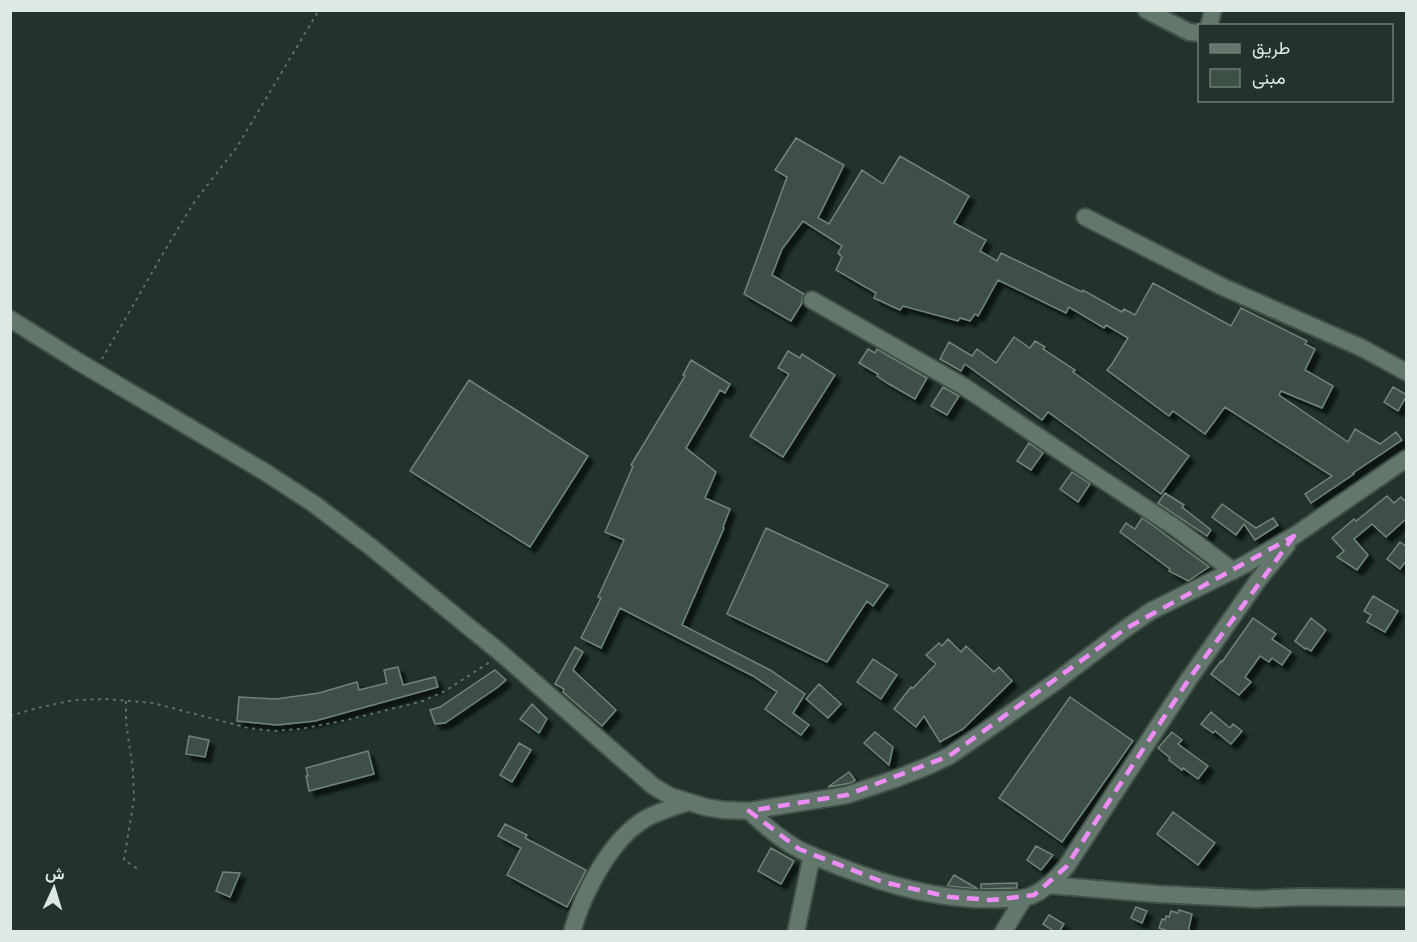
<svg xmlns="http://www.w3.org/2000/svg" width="1417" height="942" font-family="'Fira Sans',Vazirmatn,sans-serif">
<defs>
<filter id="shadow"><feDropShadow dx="5.5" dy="5.5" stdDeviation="1.5" flood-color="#0009"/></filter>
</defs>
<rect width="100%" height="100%" fill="#21332a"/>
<path fill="#3d5046" stroke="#708479" stroke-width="1.5" filter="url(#shadow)" d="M 796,138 L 844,165 L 818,218 L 829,224 L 862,170 L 883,184 L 900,156 L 969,196 L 954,223 L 986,240 L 980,251 L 997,261 L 1001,253 L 1082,292 L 1083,290 L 1122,312 L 1124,309 L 1135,315 L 1153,283 L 1231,326 L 1241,308 L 1307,341 L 1305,344 L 1315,349 L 1305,370 L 1333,386 L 1322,408 L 1281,391 L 1279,395 L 1348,442 L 1355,429 L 1380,444 L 1396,432 L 1402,440 L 1353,473 L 1354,474 L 1311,503 L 1305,494 L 1332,476 L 1225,407 L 1205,434 L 1173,411 L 1169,416 L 1107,370 L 1112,364 L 1128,338 L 1106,325 L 1104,328 L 1069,307 L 1066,313 L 998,280 L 978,316 L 975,314 L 970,321 L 960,318 L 958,321 L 903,306 L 900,310 L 874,298 L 876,293 L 836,270 L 842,257 L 838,253 L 842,246 L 803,221 L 782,249 L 772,275 L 804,294 L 802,299 L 802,303 L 791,321 L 744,294 L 787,177 L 775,170 Z
M 1014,337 L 1030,348 L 1035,341 L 1045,347 L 1043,349 L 1075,370 L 1073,372 L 1189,456 L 1161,494 L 1048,412 L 1042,420 L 965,364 L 961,371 L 940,359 L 949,342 L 972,356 L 977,349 L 996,363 Z
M 868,349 L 875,353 L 877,349 L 927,378 L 915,399 L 889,384 L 877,376 L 878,374 L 859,363 Z
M 788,351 L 800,358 L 802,354 L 835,375 L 783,457 L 750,436 L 789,374 L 778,368 Z
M 691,360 L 730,384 L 725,393 L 720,390 L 686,448 L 716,472 L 705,498 L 730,509 L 723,527 L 724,528 L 682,625 L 770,670 L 805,694 L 793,713 L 809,725 L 801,735 L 765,709 L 777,692 L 753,676 L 620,608 L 601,648 L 581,638 L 601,598 L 598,597 L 624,540 L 605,532 L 633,466 L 631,465 L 685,376 L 683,375 Z
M 469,380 L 588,456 L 530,547 L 410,471 Z
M 943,387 L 959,396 L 947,415 L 931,406 Z
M 1393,387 L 1407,395 L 1398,411 L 1384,402 Z
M 1029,443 L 1043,453 L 1031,470 L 1017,461 Z
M 1072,472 L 1090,484 L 1078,502 L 1060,489 Z
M 1165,493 L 1184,505 L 1182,507 L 1211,530 L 1207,536 L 1158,503 Z
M 1387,496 L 1394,503 L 1401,497 L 1407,503 L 1407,518 L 1386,537 L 1372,524 L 1354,539 L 1368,555 L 1357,570 L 1337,557 L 1344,551 L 1332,538 L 1354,519 L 1356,521 Z
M 1222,504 L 1256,528 L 1273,518 L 1278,525 L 1255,540 L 1244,524 L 1236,535 L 1212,517 Z
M 1142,518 L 1155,527 L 1209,567 L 1188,581 L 1169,571 L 1170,569 L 1120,532 L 1126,523 L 1135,529 Z
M 766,528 L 888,585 L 873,606 L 867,601 L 827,662 L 727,614 Z
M 1400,542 L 1407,547 L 1407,560 L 1400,569 L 1387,559 Z
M 1373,596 L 1398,611 L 1385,632 L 1367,622 L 1371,615 L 1364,611 Z
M 1253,618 L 1276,634 L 1272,639 L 1291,652 L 1282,665 L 1272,658 L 1269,662 L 1260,656 L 1245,677 L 1251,682 L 1239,695 L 1211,674 L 1221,661 L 1222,662 Z
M 1311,618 L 1326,630 L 1311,651 L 1306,648 L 1305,649 L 1295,641 Z
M 948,639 L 961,652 L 966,646 L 994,672 L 999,667 L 1012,681 L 963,729 L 940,742 L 924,716 L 916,727 L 894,709 L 911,687 L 913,688 L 936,664 L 926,655 L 939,643 L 942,646 Z
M 575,647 L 583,652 L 573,670 L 616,710 L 602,726 L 563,692 L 564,689 L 555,684 Z
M 873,659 L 897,675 L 881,699 L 857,682 Z
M 398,667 L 403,685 L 435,677 L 438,687 L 315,721 L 277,725 L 237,721 L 239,697 L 276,699 L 319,693 L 357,682 L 359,690 L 387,683 L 384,670 Z
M 495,670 L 506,680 L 498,687 L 445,723 L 435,724 L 430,710 L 440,707 Z
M 819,684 L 841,704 L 828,718 L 806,699 Z
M 1070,697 L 1133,741 L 1062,842 L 999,798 Z
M 532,704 L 547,719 L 539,733 L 520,719 Z
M 1211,712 L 1230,728 L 1233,724 L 1242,731 L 1231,744 L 1215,731 L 1213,733 L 1201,724 Z
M 875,732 L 893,747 L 889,765 L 864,743 Z
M 1172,732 L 1182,740 L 1178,744 L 1208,766 L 1198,779 L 1183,768 L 1182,770 L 1169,760 L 1170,758 L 1158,748 Z
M 189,736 L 209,740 L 205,757 L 186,754 Z
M 519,743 L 531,750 L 512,782 L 500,775 Z
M 368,751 L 374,774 L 309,791 L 306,776 L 308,776 L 306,768 Z
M 849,772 L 855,780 L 851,783 L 828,787 Z
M 1173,812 L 1215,843 L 1198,865 L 1157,834 Z
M 505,824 L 527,835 L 525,838 L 586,870 L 567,907 L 507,875 L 521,848 L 498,836 Z
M 1036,846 L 1053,855 L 1041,870 L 1027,860 Z
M 771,848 L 794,861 L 781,884 L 758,871 Z
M 223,872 L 240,873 L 230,897 L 216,891 Z
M 954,875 L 978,889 L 947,886 Z
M 1017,883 L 1017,888 L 981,889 L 981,884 Z
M 1136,907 L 1147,911 L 1142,923 L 1131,918 Z
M 1179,910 L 1192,914 L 1188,932 L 1171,932 L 1159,928 L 1162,919 L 1165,920 L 1166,916 L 1169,917 L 1171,911 L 1178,913 Z
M 1049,915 L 1064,924 L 1059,932 L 1055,932 L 1043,924 Z"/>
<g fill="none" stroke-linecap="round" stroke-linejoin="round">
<g stroke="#405148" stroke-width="20">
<path id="minor" d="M 1146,10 L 1189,32 L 1200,33
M 1209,26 L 1213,10
M 1085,217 L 1223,287 L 1362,348 L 1406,372
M 812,300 L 963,386 L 1097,476 L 1176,528 L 1233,571
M 10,319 L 79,362 L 265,472 L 314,504 L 371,547 L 502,654 L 653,786 L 670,796 L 705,807 L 723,810 L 749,811 L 847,795 L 895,779 L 928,766 L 949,756 L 974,739 L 1058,680 L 1125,629 L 1151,611 L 1244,565 L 1294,536 L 1406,459
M 749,811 C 765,826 781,840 800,850 C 812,856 826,861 838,866 C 891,887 947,902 1004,899 C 1013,899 1023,899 1031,896 C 1045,890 1057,878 1066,867 L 1189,679 L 1259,579 L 1287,545
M 1048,885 L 1157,894 L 1257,899 L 1299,897 L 1406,898
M 572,932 C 583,893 610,840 645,819 C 659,811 674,807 689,802
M 796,932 L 812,855
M 1003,932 L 1024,898"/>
</g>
<path stroke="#606f67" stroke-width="2" stroke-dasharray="3 4.5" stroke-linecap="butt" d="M 102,359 L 168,245 L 195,201 L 237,147 L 319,10
M 126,701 L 126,722 L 133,771 L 134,799 L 124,860 L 138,869
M 10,716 L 37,708 L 74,700 L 107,699 L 153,703 L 248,728 L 273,731 L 300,729 L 347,720 L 423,701 L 445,691 L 490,662"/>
<use href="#minor" stroke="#63776c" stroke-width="16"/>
</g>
<path fill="none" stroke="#ee8cf8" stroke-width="4.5" stroke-dasharray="12 8" stroke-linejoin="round" d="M 1294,536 L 1189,679 L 1066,867 L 1034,895 L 992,900 L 950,897 L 883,882 L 799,849 L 749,811 L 847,795 L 949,756 L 1125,629 Z"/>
<rect width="1417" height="942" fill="none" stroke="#dee9e3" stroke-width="24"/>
<rect x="1198" y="24" width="195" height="78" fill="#21332a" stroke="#6d7c74" stroke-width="1.5"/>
<rect x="1210" y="44" width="30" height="9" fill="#63776c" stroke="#6d7c74" stroke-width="1.5"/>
<text x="1252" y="54" font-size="18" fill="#dee9e3">طريق</text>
<rect x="1210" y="69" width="30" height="18" fill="#3d5046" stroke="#6d7c74" stroke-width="1.5"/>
<text x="1252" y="84" font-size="18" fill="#dee9e3">مبنى</text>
<g transform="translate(54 888) rotate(4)" stroke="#21332a" stroke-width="4.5" paint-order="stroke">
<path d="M0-4.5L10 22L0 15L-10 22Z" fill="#dee9e3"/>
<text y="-9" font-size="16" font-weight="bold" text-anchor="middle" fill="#dee9e3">ش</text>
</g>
</svg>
